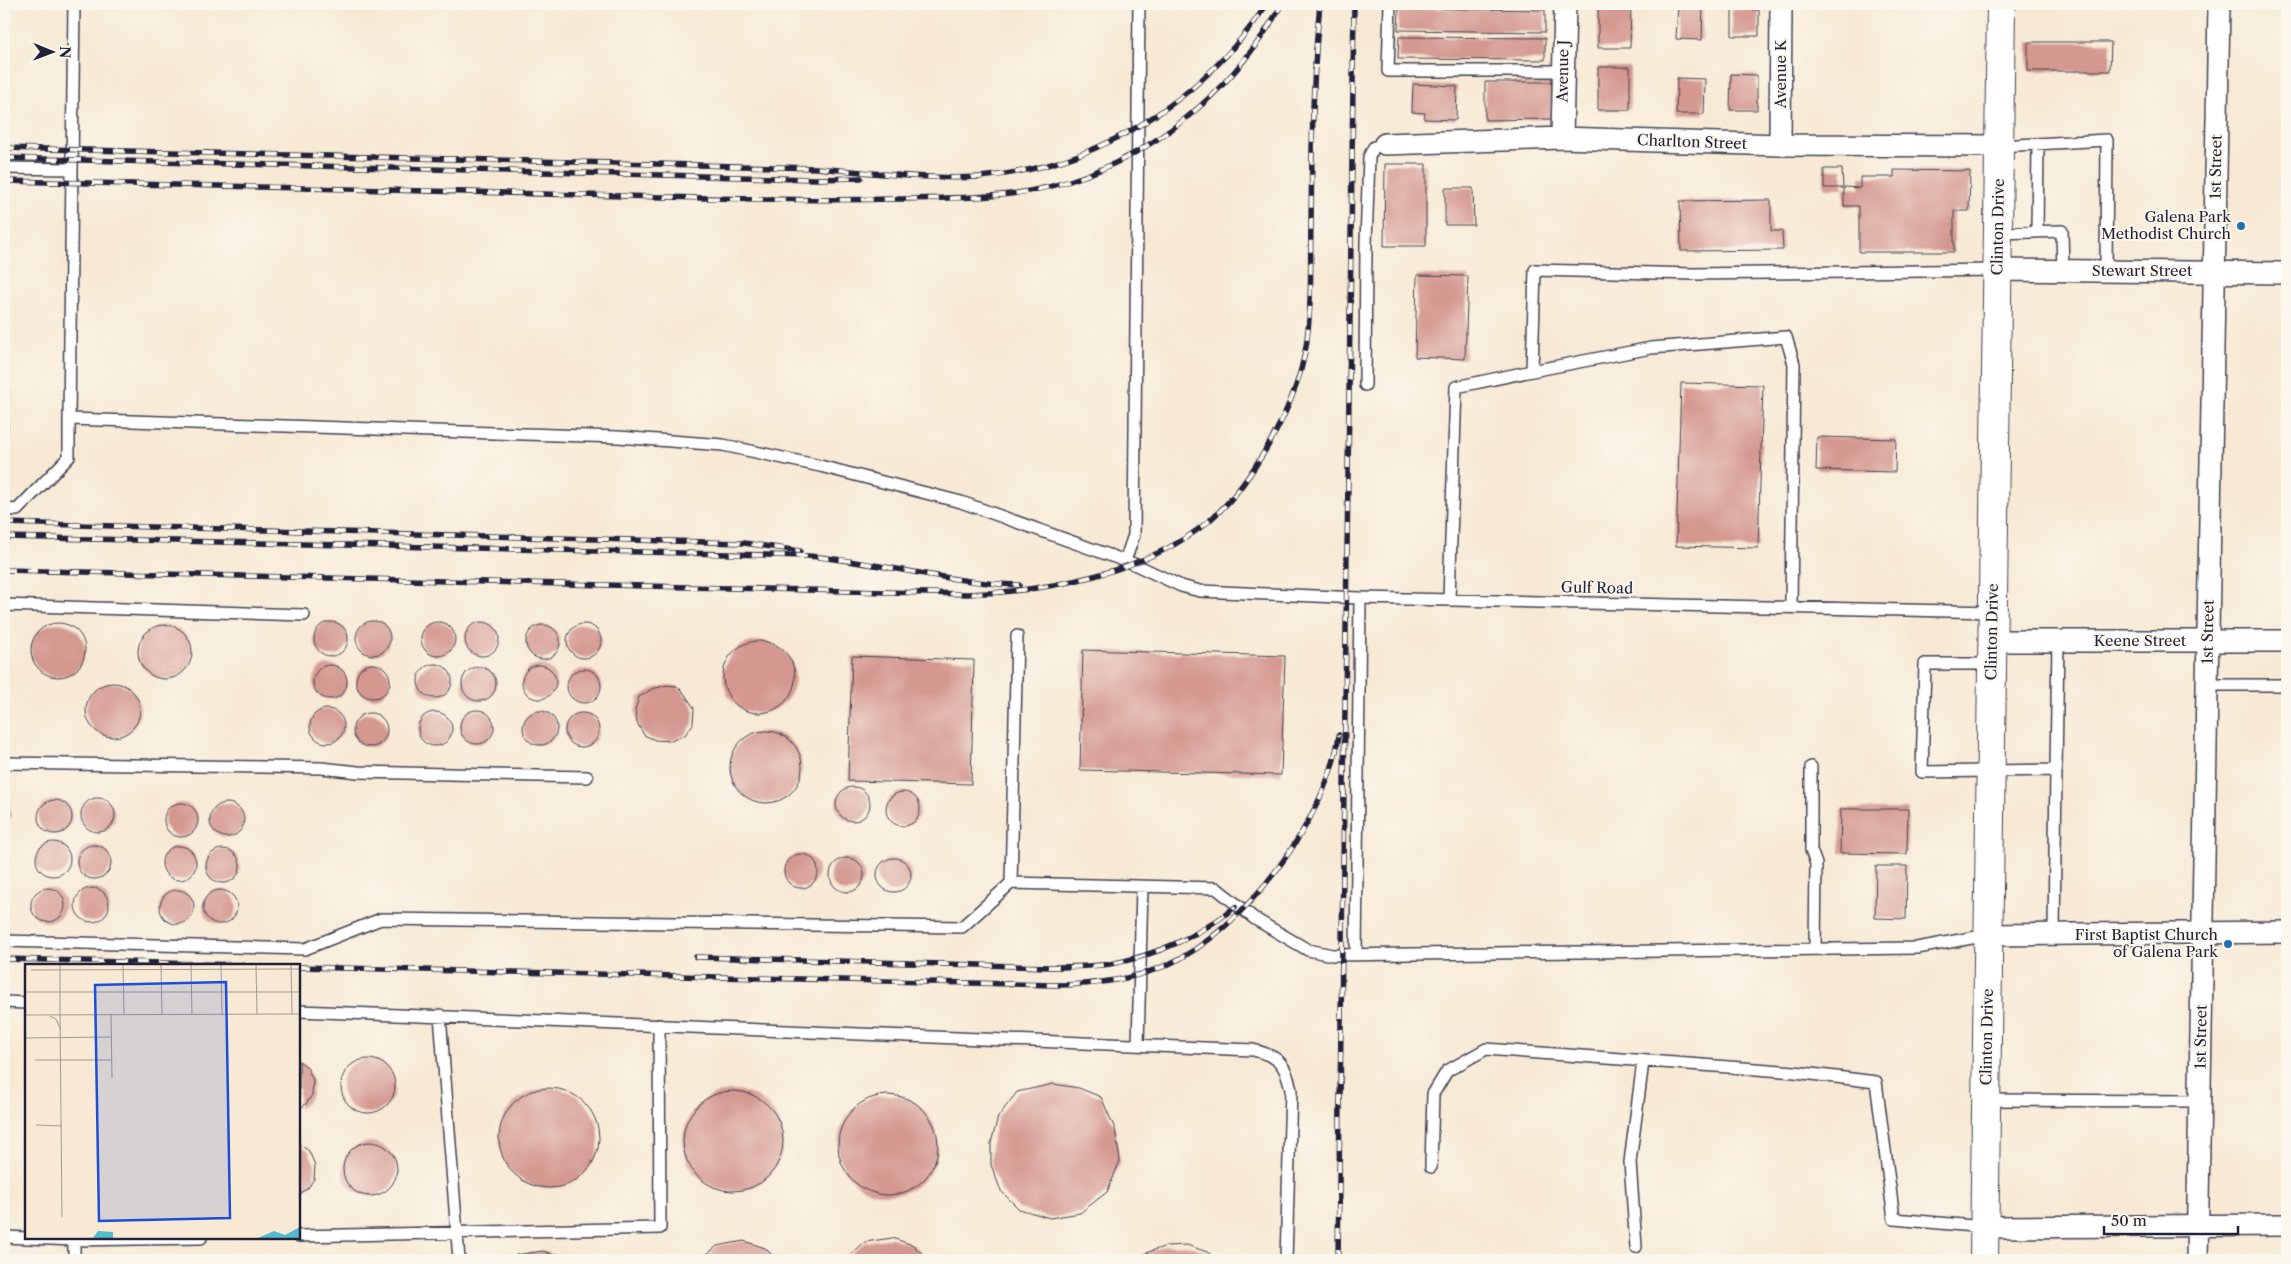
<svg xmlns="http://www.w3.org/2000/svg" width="2291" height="1264" font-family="'Libre Caslon Text',serif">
<rect width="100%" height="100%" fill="#fbf7ec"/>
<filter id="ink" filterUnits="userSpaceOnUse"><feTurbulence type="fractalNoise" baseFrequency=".02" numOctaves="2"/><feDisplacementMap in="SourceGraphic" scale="10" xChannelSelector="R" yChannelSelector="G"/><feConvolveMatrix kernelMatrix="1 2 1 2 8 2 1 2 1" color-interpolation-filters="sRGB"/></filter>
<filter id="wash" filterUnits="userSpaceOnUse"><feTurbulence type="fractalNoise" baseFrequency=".0096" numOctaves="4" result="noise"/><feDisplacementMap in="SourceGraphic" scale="20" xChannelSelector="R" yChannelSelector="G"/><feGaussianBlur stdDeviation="1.12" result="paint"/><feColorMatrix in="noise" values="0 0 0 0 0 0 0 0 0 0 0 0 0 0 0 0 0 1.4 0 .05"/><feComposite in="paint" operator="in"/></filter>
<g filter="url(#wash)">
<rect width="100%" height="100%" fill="#f7e9d4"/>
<g id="blocks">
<path fill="#d49890" d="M 1598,4 L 1631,4 L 1630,48 L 1598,48 Z
M 1678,4 L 1703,4 L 1702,40 L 1676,39 Z
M 1399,8 L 1545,10 L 1545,32 L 1398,30 Z
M 1732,9 L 1759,10 L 1759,36 L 1732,36 Z
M 1399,37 L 1545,38 L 1545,60 L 1398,59 Z
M 2028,42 L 2111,42 L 2110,71 L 2028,71 Z
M 1598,67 L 1630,67 L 1630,110 L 1598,110 Z
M 1731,74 L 1757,75 L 1757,110 L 1730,110 Z
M 1677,78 L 1705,79 L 1704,114 L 1676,114 Z
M 1485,82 L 1552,82 L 1552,119 L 1485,120 Z
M 1413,84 L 1457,86 L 1456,120 L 1424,119 L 1425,113 L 1412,112 Z
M 1385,164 L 1426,164 L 1426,246 L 1384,246 Z
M 1824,169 L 1842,169 L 1843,188 L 1824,188 Z
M 1894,170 L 1970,171 L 1969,211 L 1954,211 L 1954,252 L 1859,252 L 1859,206 L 1844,206 L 1844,187 L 1860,188 L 1860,177 L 1894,177 Z
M 1445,188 L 1473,188 L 1474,225 L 1445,225 Z
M 1771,200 L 1771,231 L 1782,231 L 1783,250 L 1681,251 L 1680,201 Z
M 1417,275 L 1468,276 L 1465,359 L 1415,357 Z
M 1681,383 L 1763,385 L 1758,548 L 1676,546 Z
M 4,388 L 9,388 L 6,489 L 4,489 Z
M 1817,437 L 1896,439 L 1895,472 L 1816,470 Z
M356 638a17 17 0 1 1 34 0a17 17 0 1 1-34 0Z
M421 639a17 17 0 1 1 34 0a17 17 0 1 1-34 0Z
M465 639a17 17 0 1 1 34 0a17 17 0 1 1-34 0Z
M314 639a17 17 0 1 1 34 0a17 17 0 1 1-34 0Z
M31 650a27 27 0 1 1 54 0a27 27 0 1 1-54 0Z
M567 641a17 17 0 1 1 34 0a17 17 0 1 1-34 0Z
M138 652a27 27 0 1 1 54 0a27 27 0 1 1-54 0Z
M526 642a17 17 0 1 1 34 0a17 17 0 1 1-34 0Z
M723 677a36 36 0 1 1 72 0a36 36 0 1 1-72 0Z
M 1083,650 L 1285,656 L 1281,775 L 1080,770 Z
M 852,656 L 974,660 L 971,784 L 848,781 Z
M356 681a17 17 0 1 1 34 0a17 17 0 1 1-34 0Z
M418 681a17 17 0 1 1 34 0a17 17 0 1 1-34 0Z
M522 682a17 17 0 1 1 34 0a17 17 0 1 1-34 0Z
M313 682a17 17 0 1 1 34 0a17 17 0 1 1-34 0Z
M462 684a17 17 0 1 1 34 0a17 17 0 1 1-34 0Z
M567 686a17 17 0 1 1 34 0a17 17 0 1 1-34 0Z
M86 710a27 27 0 1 1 54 0a27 27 0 1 1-54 0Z
M 667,685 L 677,686 L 684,693 L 694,708 L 693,724 L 685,735 L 671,741 L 655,740 L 644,735 L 637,723 L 635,710 L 639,697 L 652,689 Z
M310 726a17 17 0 1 1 34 0a17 17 0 1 1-34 0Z
M460 727a17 17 0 1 1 34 0a17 17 0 1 1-34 0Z
M523 728a17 17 0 1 1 34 0a17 17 0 1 1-34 0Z
M418 729a17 17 0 1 1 34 0a17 17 0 1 1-34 0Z
M565 730a17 17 0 1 1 34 0a17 17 0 1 1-34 0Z
M353 730a17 17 0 1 1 34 0a17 17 0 1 1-34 0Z
M730 767a36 36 0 1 1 72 0a36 36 0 1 1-72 0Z
M836 804a17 17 0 1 1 34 0a17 17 0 1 1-34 0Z
M886 809a17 17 0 1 1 34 0a17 17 0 1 1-34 0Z
M 4,798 L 8,802 L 11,816 L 4,827 Z
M81 815a17 17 0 1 1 34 0a17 17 0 1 1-34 0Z
M38 817a17 17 0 1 1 34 0a17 17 0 1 1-34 0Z
M210 820a17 17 0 1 1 34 0a17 17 0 1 1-34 0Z
M164 820a17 17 0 1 1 34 0a17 17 0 1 1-34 0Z
M 1841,809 L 1908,809 L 1907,854 L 1840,853 Z
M36 859a17 17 0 1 1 34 0a17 17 0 1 1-34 0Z
M77 862a17 17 0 1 1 34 0a17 17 0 1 1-34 0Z
M 4,846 L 9,863 L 4,872 Z
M162 863a17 17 0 1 1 34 0a17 17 0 1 1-34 0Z
M206 866a17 17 0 1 1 34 0a17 17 0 1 1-34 0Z
M784 871a17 17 0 1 1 34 0a17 17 0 1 1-34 0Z
M877 875a17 17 0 1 1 34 0a17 17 0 1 1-34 0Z
M830 875a17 17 0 1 1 34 0a17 17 0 1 1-34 0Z
M 1876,866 L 1907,866 L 1906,919 L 1875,918 Z
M75 905a17 17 0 1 1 34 0a17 17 0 1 1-34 0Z
M31 905a17 17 0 1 1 34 0a17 17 0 1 1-34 0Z
M203 907a17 17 0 1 1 34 0a17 17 0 1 1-34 0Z
M160 907a17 17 0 1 1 34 0a17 17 0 1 1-34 0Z
M341 1086a27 27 0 1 1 54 0a27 27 0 1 1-54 0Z
M 299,1061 L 307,1067 L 313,1080 L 312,1095 L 306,1104 L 299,1109 Z
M 1053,1084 L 1079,1088 L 1101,1097 L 1115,1129 L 1120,1161 L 1107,1192 L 1080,1213 L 1050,1218 L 1019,1209 L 1001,1191 L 991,1165 L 991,1143 L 998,1117 L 1017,1092 Z
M499 1138a50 50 0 1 1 100 0a50 50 0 1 1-100 0Z
M683 1141a50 50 0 1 1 100 0a50 50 0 1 1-100 0Z
M838 1145a50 50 0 1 1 100 0a50 50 0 1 1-100 0Z
M343 1169a27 27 0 1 1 54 0a27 27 0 1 1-54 0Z
M 299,1144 L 309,1151 L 315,1165 L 314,1179 L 308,1188 L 299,1195 Z
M 892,1238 L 913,1245 L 929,1260 L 844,1260 L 865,1242 Z
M 744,1241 L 765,1248 L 777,1260 L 700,1260 L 717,1246 Z
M 1187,1245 L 1207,1252 L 1219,1260 L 1137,1260 L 1146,1253 L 1166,1246 Z
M 543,1251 L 567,1260 L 511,1260 L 516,1255 Z"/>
</g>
</g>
<g filter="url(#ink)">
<use href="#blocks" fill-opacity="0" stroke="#424052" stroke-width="1"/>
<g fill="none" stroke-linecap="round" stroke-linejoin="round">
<g stroke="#424052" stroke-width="14">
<path id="service" d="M 1390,4 L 1388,71 L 1563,71
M 1999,146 L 2107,140 L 2106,271
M 4,168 L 72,169 L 74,4
M 72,169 L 69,419 L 618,437 L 723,445 L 820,466 L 961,502 L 1134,564 L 1181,586 L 1200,591 L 1360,598 L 1993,612
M 2037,232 L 2038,144
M 1998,233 L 2062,231 L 2063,271
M 1532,371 L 1651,348 L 1786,337 L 1794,364 L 1791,607
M 1365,385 L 1366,243 L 1369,157 L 1374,147 L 1385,144
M 4,509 L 17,510 L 69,457 L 69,419
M 1125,561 L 1134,535 L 1139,4
M 1449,600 L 1456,387 L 1532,371 L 1535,270 L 1694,274 L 1997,270
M 4,605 L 304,615
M 1992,664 L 1925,664 L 1922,772 L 2056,770 L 2058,641
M 2207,685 L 2287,685
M 4,763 L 321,768 L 358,772 L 587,777
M 1811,767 L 1811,850 L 1816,864 L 1815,949
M 1011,883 L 1017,636
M 2054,934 L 2056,770
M 4,941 L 305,949 L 381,919 L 962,927 L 1011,883 L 1216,888 L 1255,919 L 1308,950 L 1332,955 L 1917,948 L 1988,935
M 1356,955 L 1360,598
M 4,1002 L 26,1003
M 299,1011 L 1253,1050 C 1279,1056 1286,1064 1291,1090 L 1286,1260
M 440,1015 L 459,1260
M 1138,1045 L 1142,887
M 1986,1100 L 2200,1101
M 1431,1167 L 1433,1094 L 1447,1071 L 1486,1049 L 1795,1072 L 1876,1082 L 1894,1219 L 1985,1227
M 299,1236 L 660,1228 L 659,1025
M 4,1237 L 74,1240 L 201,1238
M 74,1240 L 74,1260
M 1636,1247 L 1630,1162 L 1643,1062"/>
</g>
<g stroke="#424052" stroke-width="24">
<path id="minor" d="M 1562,138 L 1565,4
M 1385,144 L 1562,138 L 1780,145 L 1999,146
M 1780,145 L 1781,4
M 1997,270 L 2287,273
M 1992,641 L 2287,641
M 1988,935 L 2287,932
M 1985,1227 L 2287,1225
M 2197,1260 L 2219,4"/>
</g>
<g stroke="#424052" stroke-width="30">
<path id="secondary" d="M 1984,1260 L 2001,4"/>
</g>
<use href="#service" stroke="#fff" stroke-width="11"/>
<use href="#minor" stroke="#fff" stroke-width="21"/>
<use href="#secondary" stroke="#fff" stroke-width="28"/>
<g stroke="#22223b" stroke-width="5.5">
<path id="rail" d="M 4,148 L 816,168 C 870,172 924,180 979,177 C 1097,168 1202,101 1267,4
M 4,158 L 815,179 L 861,178
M 4,181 C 223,186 443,191 662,197 C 740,199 816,201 893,199 C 962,198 1022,200 1087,175 C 1170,144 1239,81 1282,4
M 4,523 L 744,543 L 800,551
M 4,537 L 808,556 C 879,562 948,583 1019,585
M 4,570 L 967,594 C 1045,592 1149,572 1210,520 C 1235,499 1253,471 1269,444 C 1289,409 1305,370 1308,330 C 1312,296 1310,260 1311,225 C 1312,151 1312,78 1320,4
M 696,957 L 1049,967 C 1069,967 1090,967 1110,964 C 1154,956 1200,936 1235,907
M 4,959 L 243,965
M 299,967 L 1055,985 C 1093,985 1132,980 1167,965 C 1244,931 1328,818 1339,735
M 1338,1260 L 1354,4"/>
</g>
<use href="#rail" stroke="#fbf7ec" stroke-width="4" stroke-dasharray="11" stroke-linecap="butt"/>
</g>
</g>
<g fill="#1f6fb2" stroke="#fbf7ec" stroke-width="2">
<circle cx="2241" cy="226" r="5"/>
<circle cx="2228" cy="944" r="5"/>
</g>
<g text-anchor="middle" stroke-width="4" stroke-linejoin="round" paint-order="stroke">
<g font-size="15" fill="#22223b" stroke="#fbf7ec">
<text transform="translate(1563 71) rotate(-89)" y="5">Avenue J</text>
<text transform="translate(1781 74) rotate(-90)" y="5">Avenue K</text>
<text transform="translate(1692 142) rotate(2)" y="5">Charlton Street</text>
<text transform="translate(2216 167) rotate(-89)" y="5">1st Street</text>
<text transform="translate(1998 227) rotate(-89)" y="5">Clinton Drive</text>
<text x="2142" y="276">Stewart Street</text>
<text transform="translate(1597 588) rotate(1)" y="5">Gulf Road</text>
<text transform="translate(1992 632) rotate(-89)" y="5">Clinton Drive</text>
<text transform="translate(2208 632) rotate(-89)" y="5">1st Street</text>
<text x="2140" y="646">Keene Street</text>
<text transform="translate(1987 1037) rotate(-89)" y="5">Clinton Drive</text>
<text transform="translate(2201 1037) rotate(-89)" y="5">1st Street</text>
</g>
<g font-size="15" fill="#22223b" stroke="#fbf7ec" text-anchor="end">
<text x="2231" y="222">Galena Park<tspan x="2231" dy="17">Methodist Church</tspan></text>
<text x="2218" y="940">First Baptist Church<tspan x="2218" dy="17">of Galena Park</tspan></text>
</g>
</g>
<g transform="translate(25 964)">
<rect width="275" height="275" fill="#f7e9d4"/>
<path d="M 275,263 L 275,274 L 233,274 L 249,267 L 260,271 ZM 73,267 L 88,268 L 88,274 L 68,274 Z" fill="#52bbce"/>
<path fill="none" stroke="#a29997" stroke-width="1" d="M 35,1 L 35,51M 98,1 L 99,50M 136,1 L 137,50M 166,1 L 167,50M 196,1 L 197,50M 231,1 L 232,50M 266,1 L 267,50M 6,6 L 275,5M 0,28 L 275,28M 86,50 L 87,114M 0,51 L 275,50M 35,51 L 37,253M 25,52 L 31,55 L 36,66M 0,74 L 86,73M 10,96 L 86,96M 11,161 L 37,162"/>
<path fill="#1d4ed8" fill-opacity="0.15" stroke="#1d4ed8" stroke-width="2.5" d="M 201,18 L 205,254 L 74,257 L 70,21 Z"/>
<rect width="275" height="275" fill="none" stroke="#22223b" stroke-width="2.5"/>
</g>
<rect width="2291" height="1264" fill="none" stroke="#fbf7ec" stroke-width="20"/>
<g transform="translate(52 52) rotate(91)" stroke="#fbf7ec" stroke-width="4" paint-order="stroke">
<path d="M0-4L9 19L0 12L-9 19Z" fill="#22223b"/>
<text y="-8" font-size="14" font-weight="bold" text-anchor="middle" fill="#22223b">N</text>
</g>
<path d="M2104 1226v8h134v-8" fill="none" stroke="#22223b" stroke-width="2.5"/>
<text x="2111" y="1226" font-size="15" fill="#22223b" stroke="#fbf7ec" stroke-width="4" paint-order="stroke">50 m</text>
</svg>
